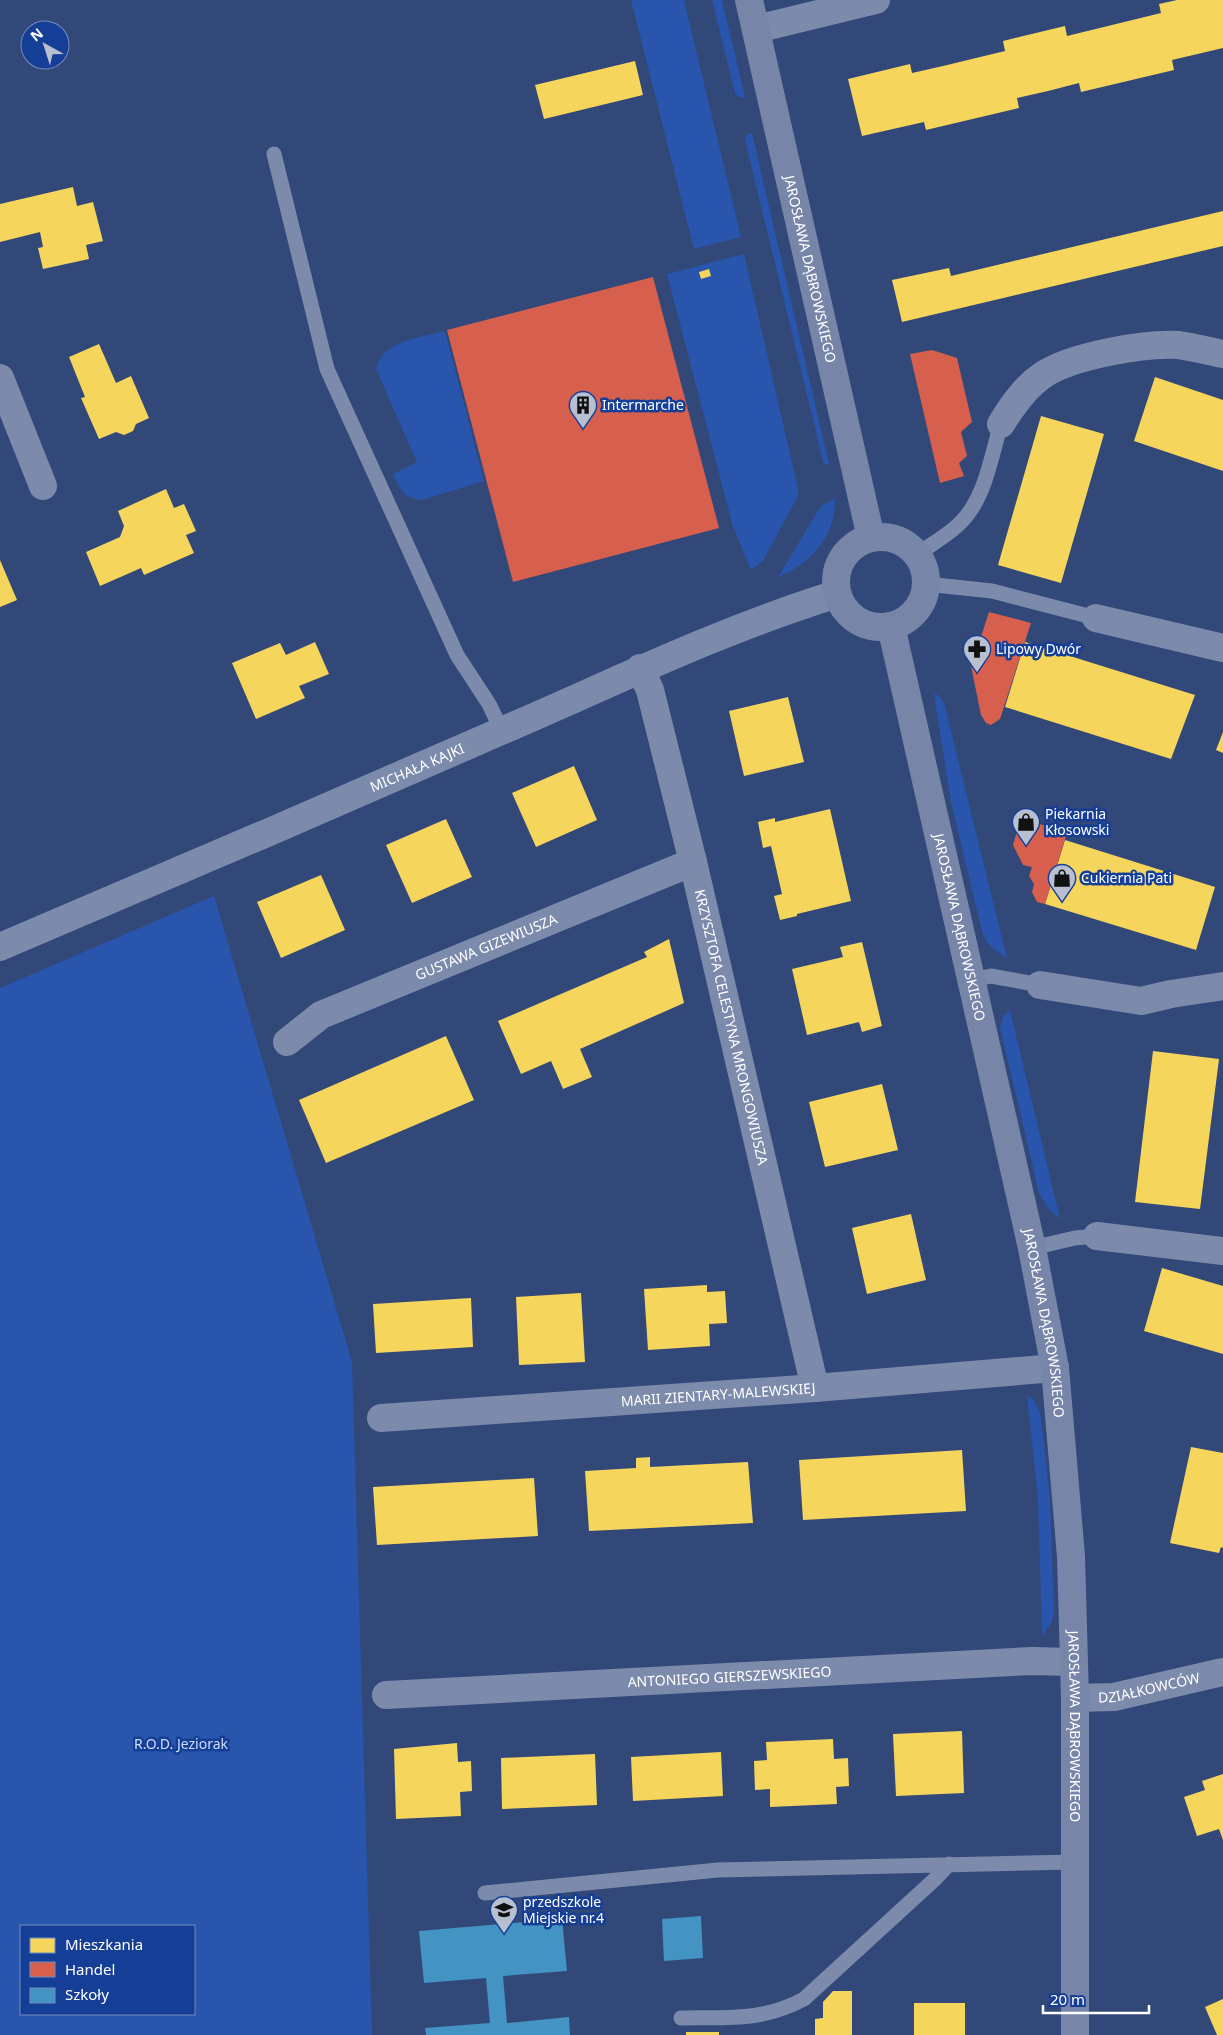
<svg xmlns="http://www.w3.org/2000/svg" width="1223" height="2035" font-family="'Noto Sans',sans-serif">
<rect width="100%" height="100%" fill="#324879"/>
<path fill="#2955ac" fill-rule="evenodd" d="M 631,0 L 684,0 L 741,237 L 694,249 Z
M 712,0 L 722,0 L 745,97 L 740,98 L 735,93 Z
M 752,133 L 829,464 L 824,465 L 745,140 L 747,134 Z
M 744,254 L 798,489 L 798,496 L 763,561 L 751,570 L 733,527 L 667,274 Z
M 445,331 L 484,481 L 422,500 C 404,499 400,489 393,474 L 417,462 L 376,369 C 383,340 420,338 445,331 Z
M 835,498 C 835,537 813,562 778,577 L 821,506 Z
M 934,694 L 938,695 L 944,703 L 1007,958 C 996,952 986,944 982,931 L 951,802 Z
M 214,896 L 352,1362 L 372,2035 L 0,2035 L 0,988 ZM 21,1926 L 194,1926 L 194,2014 L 21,2014 Z
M 1010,1010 L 1060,1219 L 1048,1208 L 1039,1193 L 1000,1027 L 1003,1016 Z
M 1027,1395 L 1033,1399 L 1040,1413 L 1044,1444 L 1050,1499 L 1054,1613 L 1052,1622 L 1042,1636 L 1038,1497 Z"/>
<path fill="#f6d55c" d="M 1177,0 L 1223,0 L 1223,48 L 1172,60 L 1174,70 L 1081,92 L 1079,83 L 1048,91 L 1017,98 L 1019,108 L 926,130 L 924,122 L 862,136 L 848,79 L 910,64 L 912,73 L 943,66 L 1005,51 L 1003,41 L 1065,26 L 1067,36 L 1161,13 L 1159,4 Z
M 635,61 L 643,95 L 544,119 L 535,85 Z
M 73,187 L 77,206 L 93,202 L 103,241 L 86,245 L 89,259 L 43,269 L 38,248 L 43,247 L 40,232 L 0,242 L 0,204 Z
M 1223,211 L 1223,246 L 902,322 L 892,280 L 949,268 L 951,276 Z
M 709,269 L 711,276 L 701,279 L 699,272 Z
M 99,344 L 116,383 L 131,376 L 149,418 L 136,424 L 133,431 L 124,435 L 116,432 L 99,439 L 81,398 L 85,397 L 69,357 Z
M 1155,377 L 1223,400 L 1223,471 L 1134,441 Z
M 1041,416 L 1104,434 L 1061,583 L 998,565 Z
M 166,489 L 174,508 L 184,504 L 196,531 L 186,535 L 194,553 L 144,575 L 141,568 L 100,586 L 86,552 L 120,537 L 124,526 L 118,511 Z
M 0,560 L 17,600 L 0,607 Z
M 315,642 L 329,674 L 299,686 L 305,698 L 256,719 L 232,663 L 280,643 L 286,655 Z
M 1025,642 L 1195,695 L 1171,759 L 1005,707 Z
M 788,697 L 804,762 L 744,776 L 729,711 Z
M 1223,732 L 1223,753 L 1216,750 Z
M 574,766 L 597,820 L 536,847 L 512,793 Z
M 830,809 L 851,901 L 797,914 L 797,916 L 780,920 L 774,896 L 782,894 L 771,846 L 763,848 L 758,822 L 775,818 L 775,822 Z
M 446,819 L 472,877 L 412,903 L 386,845 Z
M 1065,840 L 1215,887 L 1196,950 L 1045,904 Z
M 321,875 L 345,930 L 281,958 L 257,902 Z
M 669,939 L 684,1003 L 580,1049 L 592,1077 L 563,1089 L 551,1061 L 521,1074 L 498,1021 L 647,957 L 644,952 Z
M 862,942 L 882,1026 L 862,1032 L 859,1022 L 807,1035 L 792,969 L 843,957 L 840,947 Z
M 446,1036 L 474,1100 L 326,1163 L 299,1100 Z
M 1153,1051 L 1219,1059 L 1200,1209 L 1135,1202 Z
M 882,1084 L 898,1150 L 825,1167 L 809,1102 Z
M 911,1214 L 926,1280 L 867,1294 L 852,1228 Z
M 1162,1268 L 1223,1286 L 1223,1354 L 1144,1331 Z
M 707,1285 L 707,1292 L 725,1291 L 727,1323 L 709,1324 L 710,1346 L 648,1350 L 644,1289 Z
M 581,1293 L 585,1362 L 519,1365 L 516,1297 Z
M 471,1298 L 473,1347 L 376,1353 L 373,1304 Z
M 1191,1447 L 1223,1453 L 1223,1548 L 1221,1547 L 1219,1553 L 1170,1543 Z
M 962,1450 L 966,1511 L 803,1520 L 799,1460 Z
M 650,1457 L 650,1467 L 748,1462 L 753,1523 L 589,1531 L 585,1471 L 636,1468 L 636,1458 Z
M 534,1478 L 538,1536 L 377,1545 L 373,1487 Z
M 962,1731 L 964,1793 L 896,1796 L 893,1734 Z
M 833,1739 L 834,1759 L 848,1758 L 849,1786 L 836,1787 L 837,1804 L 770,1807 L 770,1789 L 755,1790 L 754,1761 L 767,1760 L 766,1742 Z
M 457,1743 L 458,1762 L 471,1761 L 472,1791 L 460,1792 L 461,1816 L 396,1819 L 394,1749 Z
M 721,1752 L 723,1796 L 633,1801 L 631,1757 Z
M 595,1754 L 597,1805 L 502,1809 L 501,1758 Z
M 1223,1774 L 1223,1840 L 1219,1829 L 1197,1836 L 1184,1797 L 1205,1790 L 1202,1781 Z
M 833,1991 L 852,1991 L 852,2035 L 815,2035 L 815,2019 L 823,2018 L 823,2002 Z
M 1223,1999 L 1223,2035 L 1217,2035 L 1205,2007 Z
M 914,2003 L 965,2003 L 965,2035 L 914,2035 Z
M 686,2032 L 719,2032 L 719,2035 L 686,2035 Z"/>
<path fill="#d6604d" d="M 653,277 L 719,528 L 513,582 L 447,330 Z
M 932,350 L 957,358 L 972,422 L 961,432 L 967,456 L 959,463 L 964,476 L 940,483 L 910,354 Z
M 989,612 L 1031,623 L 1000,719 L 991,725 L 986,723 L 981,715 L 969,656 L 975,639 L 980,640 Z
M 1021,818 L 1067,833 L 1045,904 L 1037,902 L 1032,892 L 1034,884 L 1029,876 L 1032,867 L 1023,865 L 1013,845 Z"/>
<path fill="#4393c3" d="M 701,1916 L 703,1958 L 664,1961 L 662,1919 Z
M 562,1919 L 567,1971 L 503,1976 L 507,2023 L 569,2017 L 570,2035 L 426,2035 L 425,2028 L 490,2023 L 486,1978 L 424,1983 L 419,1931 Z"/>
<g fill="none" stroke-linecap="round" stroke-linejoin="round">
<path stroke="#7c8aab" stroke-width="15" d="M 274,154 L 327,369 L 457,655 L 489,704 L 502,731
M 917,555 C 934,542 958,530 970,511 C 987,487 992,453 1001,424
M 926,584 L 992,591 L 1096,618
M 972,980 L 991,976 L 1040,985
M 1032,1248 L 1075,1238 L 1097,1236
M 485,1893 L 718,1870 L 1075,1862
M 681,2018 C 728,2017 761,2022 804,1999 L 934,1880 L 949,1864"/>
<g stroke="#7c8aab" stroke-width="28">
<path d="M 756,29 L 876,0"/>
<path d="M 0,378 L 43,486"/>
<path d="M 1001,424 C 1012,406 1025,387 1043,375 C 1071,356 1144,343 1178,345 C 1193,347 1208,351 1223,354"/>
<path d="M 1096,618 L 1223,648"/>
<path id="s1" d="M 640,668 L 650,690 L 693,862 L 815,1388"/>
<path id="s2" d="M 0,947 C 167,876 333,805 499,732 C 611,684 720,630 837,594"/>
<path d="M 1040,985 L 1141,1001 L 1171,994 L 1223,986"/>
<path id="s3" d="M 287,1042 L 321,1015 L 693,862"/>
<path d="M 1097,1236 L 1223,1251"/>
<path id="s4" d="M 381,1418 L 815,1388 L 1055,1368"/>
<path id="s5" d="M 386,1695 L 1032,1661 L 1073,1662"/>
<path id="s6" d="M 1075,1698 L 1114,1697 L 1223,1672"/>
</g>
<g stroke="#7786a8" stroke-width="28">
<path id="s7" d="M 749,0 L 871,538"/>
<circle cx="881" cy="582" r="45"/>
<path id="s8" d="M 891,626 L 1032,1248 L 1055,1368 L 1071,1556 L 1075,1698 L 1075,2035"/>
</g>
</g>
<defs>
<g id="building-pin" transform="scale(1.4375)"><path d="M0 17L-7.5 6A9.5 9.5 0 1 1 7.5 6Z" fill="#b7bfd0" stroke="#153e96"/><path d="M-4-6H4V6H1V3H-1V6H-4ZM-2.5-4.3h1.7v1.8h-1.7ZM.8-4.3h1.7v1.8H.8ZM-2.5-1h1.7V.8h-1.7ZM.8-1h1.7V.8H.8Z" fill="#111"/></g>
<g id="pharmacy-pin" transform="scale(1.4375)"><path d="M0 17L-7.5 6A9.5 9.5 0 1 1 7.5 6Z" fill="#b7bfd0" stroke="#153e96"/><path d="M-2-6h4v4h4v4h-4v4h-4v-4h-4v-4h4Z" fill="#111"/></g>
<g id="shop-pin" transform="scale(1.4375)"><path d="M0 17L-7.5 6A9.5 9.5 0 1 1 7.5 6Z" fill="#b7bfd0" stroke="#153e96"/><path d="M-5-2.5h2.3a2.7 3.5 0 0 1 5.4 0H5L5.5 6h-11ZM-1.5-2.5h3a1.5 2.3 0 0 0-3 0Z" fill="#111"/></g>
<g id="school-pin" transform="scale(1.4375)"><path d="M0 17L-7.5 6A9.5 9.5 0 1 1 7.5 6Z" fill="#b7bfd0" stroke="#153e96"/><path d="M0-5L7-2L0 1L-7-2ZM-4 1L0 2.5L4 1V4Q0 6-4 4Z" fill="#111"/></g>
</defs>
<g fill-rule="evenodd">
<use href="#building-pin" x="583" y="405"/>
<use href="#pharmacy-pin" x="977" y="649"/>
<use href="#shop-pin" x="1026" y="822"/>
<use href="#shop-pin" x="1062" y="878"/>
<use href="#school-pin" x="504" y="1910"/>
</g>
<g text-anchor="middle" stroke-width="5" stroke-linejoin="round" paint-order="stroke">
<g font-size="14" fill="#fff" stroke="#153e96">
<text dy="5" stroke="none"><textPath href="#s7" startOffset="276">JAROSŁAWA DĄBROWSKIEGO</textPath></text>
<text dy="5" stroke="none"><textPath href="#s2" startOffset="454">MICHAŁA KAJKI</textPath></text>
<text dy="5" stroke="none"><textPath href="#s8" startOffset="309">JAROSŁAWA DĄBROWSKIEGO</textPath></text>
<text dy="5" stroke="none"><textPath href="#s3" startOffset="222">GUSTAWA GIZEWIUSZA</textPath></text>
<text dy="5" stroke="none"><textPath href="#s1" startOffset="371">KRZYSZTOFA CELESTYNA MRONGOWIUSZA</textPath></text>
<text dy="5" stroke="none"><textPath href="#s8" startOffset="714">JAROSŁAWA DĄBROWSKIEGO</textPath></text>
<text dy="5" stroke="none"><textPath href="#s4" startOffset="338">MARII ZIENTARY-MALEWSKIEJ</textPath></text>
<text dy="5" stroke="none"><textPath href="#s5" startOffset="344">ANTONIEGO GIERSZEWSKIEGO</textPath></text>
<text dy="5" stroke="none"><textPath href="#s6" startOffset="75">DZIAŁKOWCÓW</textPath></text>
<text dy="5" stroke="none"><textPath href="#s8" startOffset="1119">JAROSŁAWA DĄBROWSKIEGO</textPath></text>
</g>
<g font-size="14" fill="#fff" stroke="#153e96" text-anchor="start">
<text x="602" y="410">Intermarche</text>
<text x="996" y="654">Lipowy Dwór</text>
<text x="1045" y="819">Piekarnia<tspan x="1045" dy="16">Kłosowski</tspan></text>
<text x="1081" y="883">Cukiernia Pati</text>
<text x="523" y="1907">przedszkole<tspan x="523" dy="16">Miejskie nr.4</tspan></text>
</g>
<g font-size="14" fill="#cdddfc" stroke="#153e96">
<text x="181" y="1749">R.O.D. Jeziorak</text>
</g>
</g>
<rect x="20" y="1925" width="175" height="90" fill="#153e96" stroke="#738bc0"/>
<rect x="30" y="1938" width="25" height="15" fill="#f6d55c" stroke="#738bc0"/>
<text x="65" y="1950" font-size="15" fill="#ffffff">Mieszkania</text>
<rect x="30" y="1962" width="25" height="15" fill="#d6604d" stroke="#738bc0"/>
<text x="65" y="1975" font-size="15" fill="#ffffff">Handel</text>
<rect x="30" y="1988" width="25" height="15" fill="#4393c3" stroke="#738bc0"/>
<text x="65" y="2000" font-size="15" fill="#ffffff">Szkoły</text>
<g transform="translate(45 45) rotate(321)"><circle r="24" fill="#153e96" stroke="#738bc0"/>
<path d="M0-4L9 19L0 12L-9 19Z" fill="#b7bfd0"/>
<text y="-8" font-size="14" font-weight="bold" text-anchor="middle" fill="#ffffff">N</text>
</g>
<path d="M1043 2005v8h106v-8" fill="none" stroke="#ffffff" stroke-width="2.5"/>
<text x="1050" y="2005" font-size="15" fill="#ffffff" stroke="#153e96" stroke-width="4" paint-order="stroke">20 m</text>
</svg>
